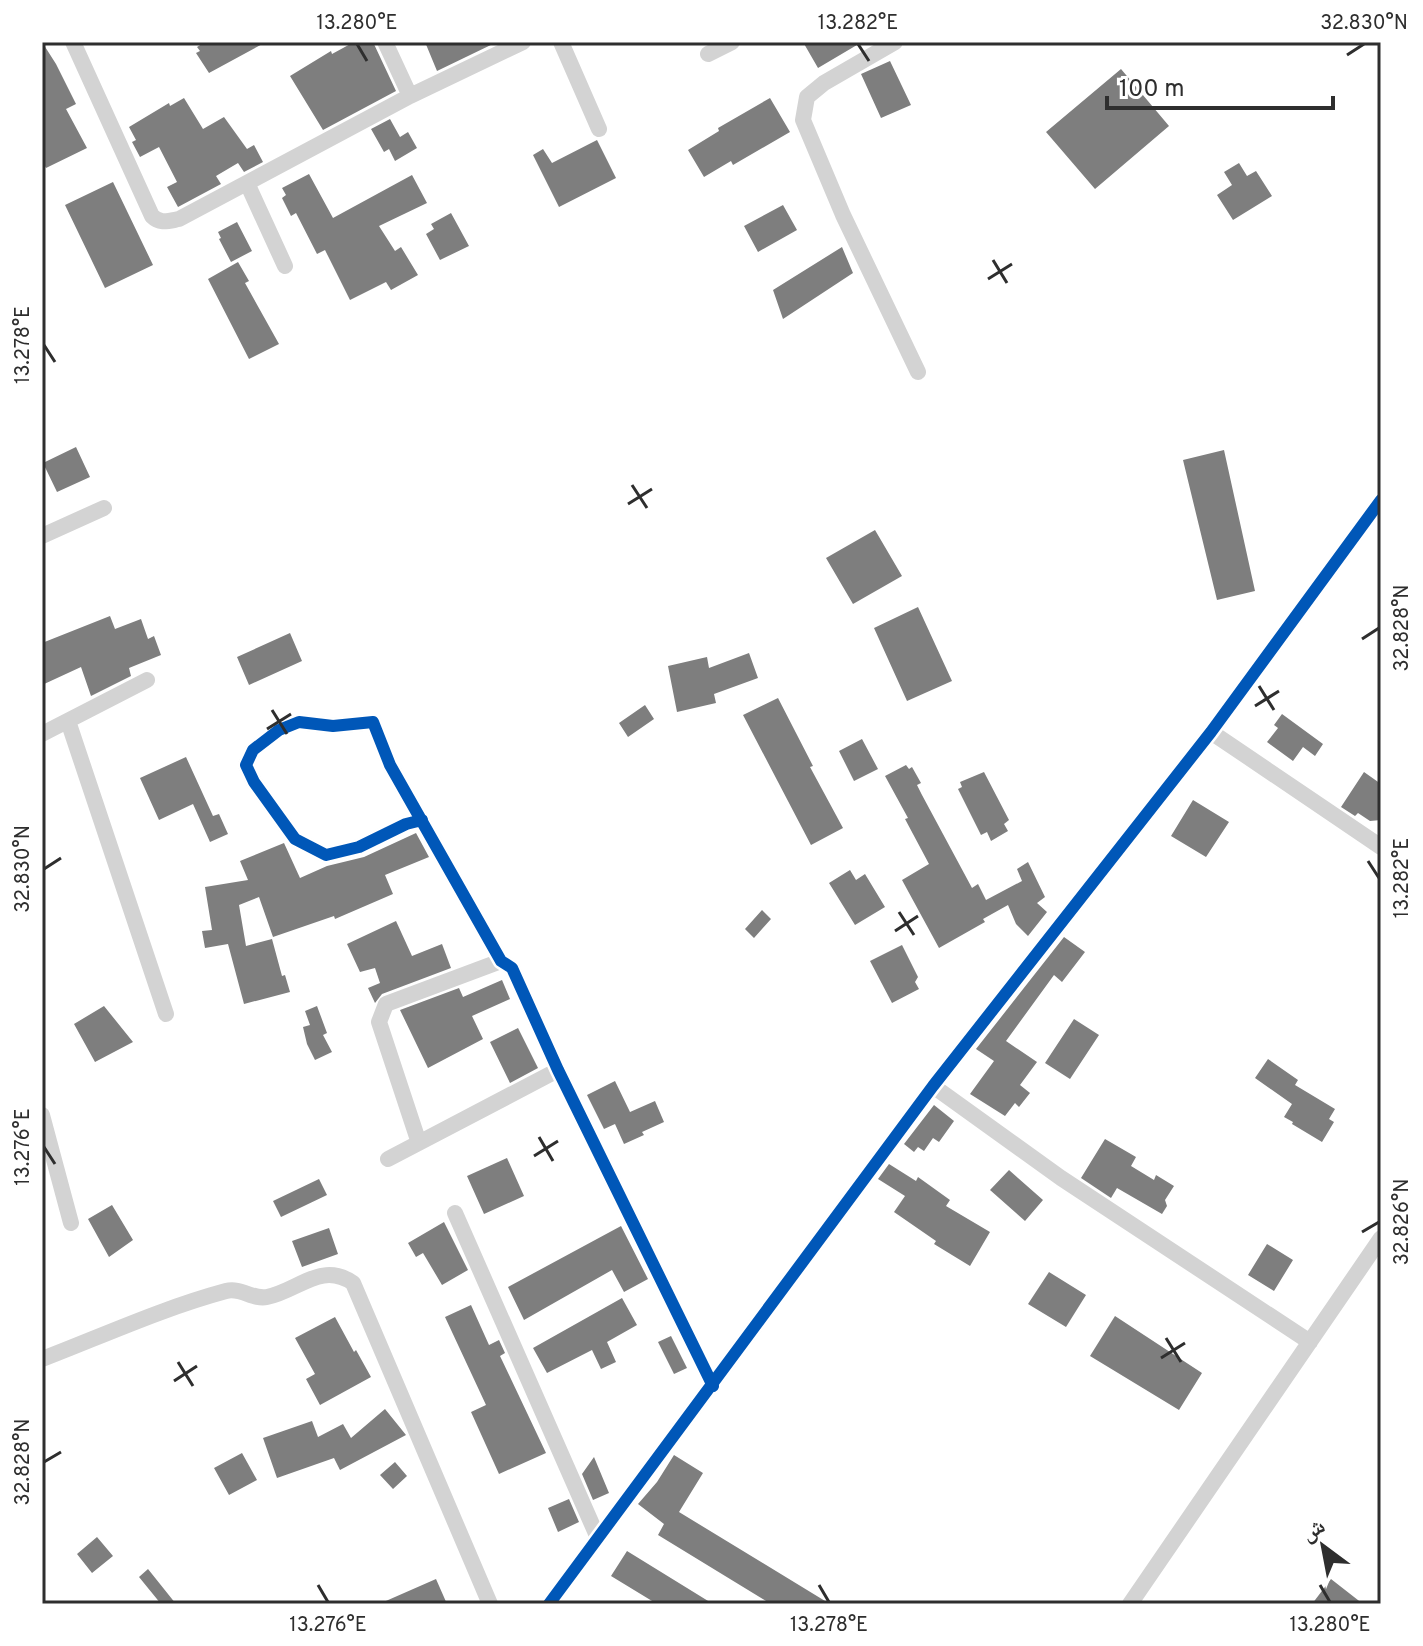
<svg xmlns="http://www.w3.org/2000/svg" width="1423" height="1646" font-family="Overpass,'Noto Naskh Arabic',sans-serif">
<rect width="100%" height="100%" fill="#fff"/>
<path fill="#7e7e7e" d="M 42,42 L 56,64 L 76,104 L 66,109 L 87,148 L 46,168 L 42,161 Z
M 205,42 L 266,42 L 209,73 L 196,53 L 200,51 L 197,47 Z
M 354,42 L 373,42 L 396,91 L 323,130 L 290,76 L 331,51 L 332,54 Z
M 425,42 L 497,42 L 437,71 Z
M 803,42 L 862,42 L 818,68 Z
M 890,61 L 911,105 L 881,118 L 861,74 Z
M 1121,69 L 1169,126 L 1095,189 L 1046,132 Z
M 184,98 L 203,129 L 224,117 L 247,149 L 254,145 L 263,162 L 244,172 L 238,163 L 216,176 L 221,184 L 178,207 L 167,187 L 177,182 L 159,147 L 140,157 L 132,142 L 136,140 L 129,127 L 169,103 L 170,106 Z
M 770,98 L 790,132 L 733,165 L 731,161 L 704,177 L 688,150 L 719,131 L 718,128 Z
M 390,119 L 400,137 L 408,132 L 417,148 L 395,161 L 389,149 L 384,152 L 371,129 Z
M 597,140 L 616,178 L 559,207 L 533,155 L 543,149 L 552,163 Z
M 1239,163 L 1247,176 L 1256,171 L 1272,196 L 1233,220 L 1217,195 L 1232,185 L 1224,172 Z
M 309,174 L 333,218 L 412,175 L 427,203 L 379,226 L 395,251 L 401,247 L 418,275 L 391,290 L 386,282 L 350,300 L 325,250 L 317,254 L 296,213 L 291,216 L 282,198 L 286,195 L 282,188 Z
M 113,182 L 153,265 L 105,288 L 65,205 Z
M 783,205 L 797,230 L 758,252 L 744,226 Z
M 451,213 L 469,246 L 440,260 L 426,234 L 434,229 L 431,224 Z
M 237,222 L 252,251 L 231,262 L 219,239 L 221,238 L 218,232 Z
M 842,247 L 853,273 L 783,319 L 773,290 Z
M 238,262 L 249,281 L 245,283 L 279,344 L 249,359 L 208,279 Z
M 76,447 L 90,477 L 57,492 L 43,463 Z
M 1224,450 L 1255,591 L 1217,600 L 1183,460 Z
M 875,530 L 902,576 L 853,604 L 826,558 Z
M 918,607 L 952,681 L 907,701 L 874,628 Z
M 110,616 L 115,629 L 141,619 L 148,639 L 154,636 L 161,655 L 129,668 L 131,676 L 91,696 L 81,667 L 42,685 L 42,643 Z
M 290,633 L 302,661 L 249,685 L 237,657 Z
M 749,653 L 758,678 L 714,694 L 716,703 L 677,712 L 668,666 L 707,657 L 709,668 Z
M 778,698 L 813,766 L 810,767 L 843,828 L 811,845 L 743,715 Z
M 645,705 L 654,719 L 628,737 L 619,723 Z
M 1282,714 L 1323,744 L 1315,756 L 1303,747 L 1293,761 L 1267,742 L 1278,728 L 1274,725 Z
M 862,739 L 878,769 L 854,781 L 839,751 Z
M 186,757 L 213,816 L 219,814 L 228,834 L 210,842 L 193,804 L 159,820 L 140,778 Z
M 906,765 L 909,769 L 912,767 L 921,783 L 917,785 L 922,795 L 972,888 L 978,884 L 986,900 L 1022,881 L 1017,869 L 1028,862 L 1045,897 L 1037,903 L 1047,912 L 1028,936 L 1016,924 L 1008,905 L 983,919 L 985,922 L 939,948 L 902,880 L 929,864 L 905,819 L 908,818 L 885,776 Z
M 984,772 L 1009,820 L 1004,824 L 1008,831 L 991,841 L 987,832 L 981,835 L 958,789 L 962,787 L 960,782 Z
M 1364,772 L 1381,784 L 1381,820 L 1370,821 L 1358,813 L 1355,816 L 1341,807 Z
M 1193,800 L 1229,822 L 1206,857 L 1171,836 Z
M 416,833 L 429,857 L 385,875 L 393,894 L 335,919 L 334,916 L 273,937 L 259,897 L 239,905 L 246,946 L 272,939 L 282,976 L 285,975 L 290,992 L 244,1004 L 228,944 L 205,948 L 202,931 L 212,930 L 205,887 L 248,880 L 240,861 L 284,843 L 300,878 L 327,866 L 364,857 Z
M 850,870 L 856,880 L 865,874 L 885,907 L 855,925 L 829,883 Z
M 762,910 L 771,919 L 754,938 L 745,929 Z
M 396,921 L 412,956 L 442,944 L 451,968 L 382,994 L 375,1003 L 368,988 L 380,983 L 375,968 L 360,972 L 347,944 Z
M 1064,937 L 1085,952 L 1062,982 L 1054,975 L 1006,1041 L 1037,1062 L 1020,1085 L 1030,1093 L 1019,1107 L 1015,1103 L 1005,1116 L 970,1094 L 994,1061 L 976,1049 Z
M 902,945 L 918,977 L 915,982 L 919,989 L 892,1003 L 870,961 Z
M 502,980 L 510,999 L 472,1016 L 483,1039 L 428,1068 L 400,1010 L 459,988 L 463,997 Z
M 104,1006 L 133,1042 L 95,1062 L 74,1024 Z
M 317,1006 L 327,1033 L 323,1035 L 332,1052 L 315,1060 L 307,1044 L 303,1027 L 310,1025 L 305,1011 Z
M 1074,1019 L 1099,1035 L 1070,1079 L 1045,1063 Z
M 518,1028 L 538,1068 L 510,1083 L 490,1042 Z
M 1268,1059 L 1298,1080 L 1295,1085 L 1335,1109 L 1329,1119 L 1334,1122 L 1322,1142 L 1292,1124 L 1293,1122 L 1284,1117 L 1292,1104 L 1255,1078 Z
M 615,1081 L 630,1112 L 655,1101 L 664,1122 L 642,1132 L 644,1135 L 624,1144 L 615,1124 L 604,1129 L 587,1095 Z
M 934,1105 L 954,1121 L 939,1142 L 933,1138 L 924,1151 L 918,1147 L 914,1152 L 904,1144 Z
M 1105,1139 L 1136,1157 L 1131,1166 L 1154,1180 L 1156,1175 L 1174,1186 L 1165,1200 L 1167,1206 L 1162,1214 L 1117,1188 L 1111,1198 L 1081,1178 Z
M 507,1158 L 524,1196 L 484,1214 L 467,1176 Z
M 889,1164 L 916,1181 L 918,1177 L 950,1200 L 946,1206 L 990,1232 L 970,1266 L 934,1244 L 936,1241 L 894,1212 L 905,1196 L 878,1179 Z
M 1009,1170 L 1043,1200 L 1025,1221 L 990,1190 Z
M 319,1179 L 327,1195 L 281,1217 L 273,1201 Z
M 112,1205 L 133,1240 L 109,1257 L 88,1219 Z
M 444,1222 L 468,1270 L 442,1285 L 423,1253 L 416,1257 L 408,1243 Z
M 621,1226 L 648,1279 L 624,1292 L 612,1270 L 524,1320 L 508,1287 Z
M 329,1228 L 338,1254 L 302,1267 L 292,1241 Z
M 1267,1244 L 1293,1260 L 1274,1291 L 1248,1275 Z
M 1049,1272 L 1086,1295 L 1066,1327 L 1028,1304 Z
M 622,1298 L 637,1325 L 607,1342 L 616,1362 L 601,1369 L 592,1350 L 547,1373 L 533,1348 Z
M 471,1305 L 489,1345 L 499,1340 L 505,1353 L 500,1356 L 546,1453 L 499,1474 L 471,1412 L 486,1405 L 445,1317 Z
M 1115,1316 L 1202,1373 L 1179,1410 L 1090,1356 Z
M 335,1317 L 354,1352 L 356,1350 L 371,1377 L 320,1405 L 306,1379 L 315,1374 L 295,1338 Z
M 671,1336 L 687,1368 L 674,1374 L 658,1342 Z
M 385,1409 L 406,1435 L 340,1470 L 334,1458 L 277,1478 L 263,1438 L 312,1421 L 318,1437 L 343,1424 L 351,1438 Z
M 242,1453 L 257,1480 L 229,1495 L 214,1468 Z
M 674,1455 L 703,1473 L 679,1512 L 830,1604 L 771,1604 L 658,1535 L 664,1524 L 638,1504 L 657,1482 Z
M 594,1457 L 609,1493 L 593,1500 L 582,1474 Z
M 395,1462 L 407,1476 L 393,1489 L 380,1475 Z
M 569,1499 L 579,1522 L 558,1532 L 548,1508 Z
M 97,1537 L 113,1556 L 92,1573 L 77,1554 Z
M 627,1551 L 713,1604 L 657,1604 L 611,1576 Z
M 148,1569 L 176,1604 L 161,1604 L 139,1577 Z
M 436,1579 L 447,1604 L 379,1604 Z
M 1331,1579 L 1363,1604 L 1312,1604 Z"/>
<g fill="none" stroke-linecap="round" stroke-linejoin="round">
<path stroke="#d3d3d3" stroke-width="16" d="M 73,42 L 152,216 C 160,224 168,221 179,219 L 410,96 L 385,42
M 561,42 L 599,129
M 895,42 L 824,83 L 807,97 L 803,120 L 843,215 L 918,372
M 708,54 L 732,42
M 410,96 L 523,42
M 247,183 L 285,266
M 42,536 L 104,508
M 68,721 L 166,1014
M 1211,732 L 1381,847
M 42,734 L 147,680
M 422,820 L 406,824 L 359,847 L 326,855 L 295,839 L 254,782 L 246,765 L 253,750 L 279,730 L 299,722 L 333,726 L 373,722 L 390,765 L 501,961 L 512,968 L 558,1070 L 713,1386
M 933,1086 L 1061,1178 L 1310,1342
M 42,1115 L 71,1223
M 419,1143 L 379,1022 L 386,1004 L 501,961
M 388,1159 L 558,1070
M 455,1213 L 598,1538
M 42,1359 C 102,1336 163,1308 226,1291 C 241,1287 253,1300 267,1297 C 298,1291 321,1261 353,1283 L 490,1604
M 549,1604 L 933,1086 L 1211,732 L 1381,500
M 1130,1604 L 1381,1238"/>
<g stroke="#fff" stroke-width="17">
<path id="cycleway" d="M 422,820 L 406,824 L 359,847 L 326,855 L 295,839 L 254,782 L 246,765 L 253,750 L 279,730 L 299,722 L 333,726 L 373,722 L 390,765 L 501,961 L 512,968 L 558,1070 L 713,1386
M 549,1604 L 933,1086 L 1211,732 L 1381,500"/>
</g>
<use href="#cycleway" stroke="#0057b8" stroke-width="12"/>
</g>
<path fill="none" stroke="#2e2e2e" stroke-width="3" d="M 357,44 L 367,61M 858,44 L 869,61M 1347,55 L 1364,44M 993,260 L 1007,283M 988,279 L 1012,264M 44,345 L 55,362M 632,485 L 647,508M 628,504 L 652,489M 1362,639 L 1379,628M 1259,686 L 1274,710M 1255,706 L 1279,691M 272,710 L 287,734M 267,729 L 291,714M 1368,861 L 1379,878M 44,869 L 61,858M 899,912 L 914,935M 895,931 L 918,916M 539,1137 L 553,1161M 44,1147 L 55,1164M 534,1156 L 558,1141M 1362,1232 L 1379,1222M 1166,1338 L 1181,1362M 1161,1358 L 1185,1343M 178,1362 L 193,1386M 174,1381 L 197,1366M 44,1462 L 61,1452M 318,1585 L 328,1602M 819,1585 L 829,1602M 1320,1585 L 1330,1602"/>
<rect width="1423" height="1646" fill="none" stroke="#ffffff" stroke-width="88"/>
<g transform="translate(1323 1546) rotate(328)" stroke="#ffffff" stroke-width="6" paint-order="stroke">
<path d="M0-6L14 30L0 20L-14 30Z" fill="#2e2e2e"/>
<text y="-12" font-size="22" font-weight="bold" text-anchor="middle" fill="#2e2e2e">ش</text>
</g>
<path d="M1107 96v12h226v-12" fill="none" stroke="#2e2e2e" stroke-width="4"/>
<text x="1119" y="96" font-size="24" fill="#2e2e2e" stroke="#ffffff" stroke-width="6" paint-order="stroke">100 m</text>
<rect x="44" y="44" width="1335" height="1558" fill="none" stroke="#2e2e2e" stroke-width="3"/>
<g font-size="20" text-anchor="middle" fill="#2e2e2e">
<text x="357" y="29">13.280°E</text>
<text x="858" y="29">13.282°E</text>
<text x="1364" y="29">32.830°N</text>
<text transform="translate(22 345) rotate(-90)" y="7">13.278°E</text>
<text transform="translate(1401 628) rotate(-90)" y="7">32.828°N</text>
<text transform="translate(22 869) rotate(-90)" y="7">32.830°N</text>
<text transform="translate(1401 878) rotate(-90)" y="7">13.282°E</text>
<text transform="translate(22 1147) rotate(-90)" y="7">13.276°E</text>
<text transform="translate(1401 1222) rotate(-90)" y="7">32.826°N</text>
<text transform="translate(22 1462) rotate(-90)" y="7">32.828°N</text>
<text x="328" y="1631">13.276°E</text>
<text x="829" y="1631">13.278°E</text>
<text x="1330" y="1631">13.280°E</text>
</g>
</svg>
